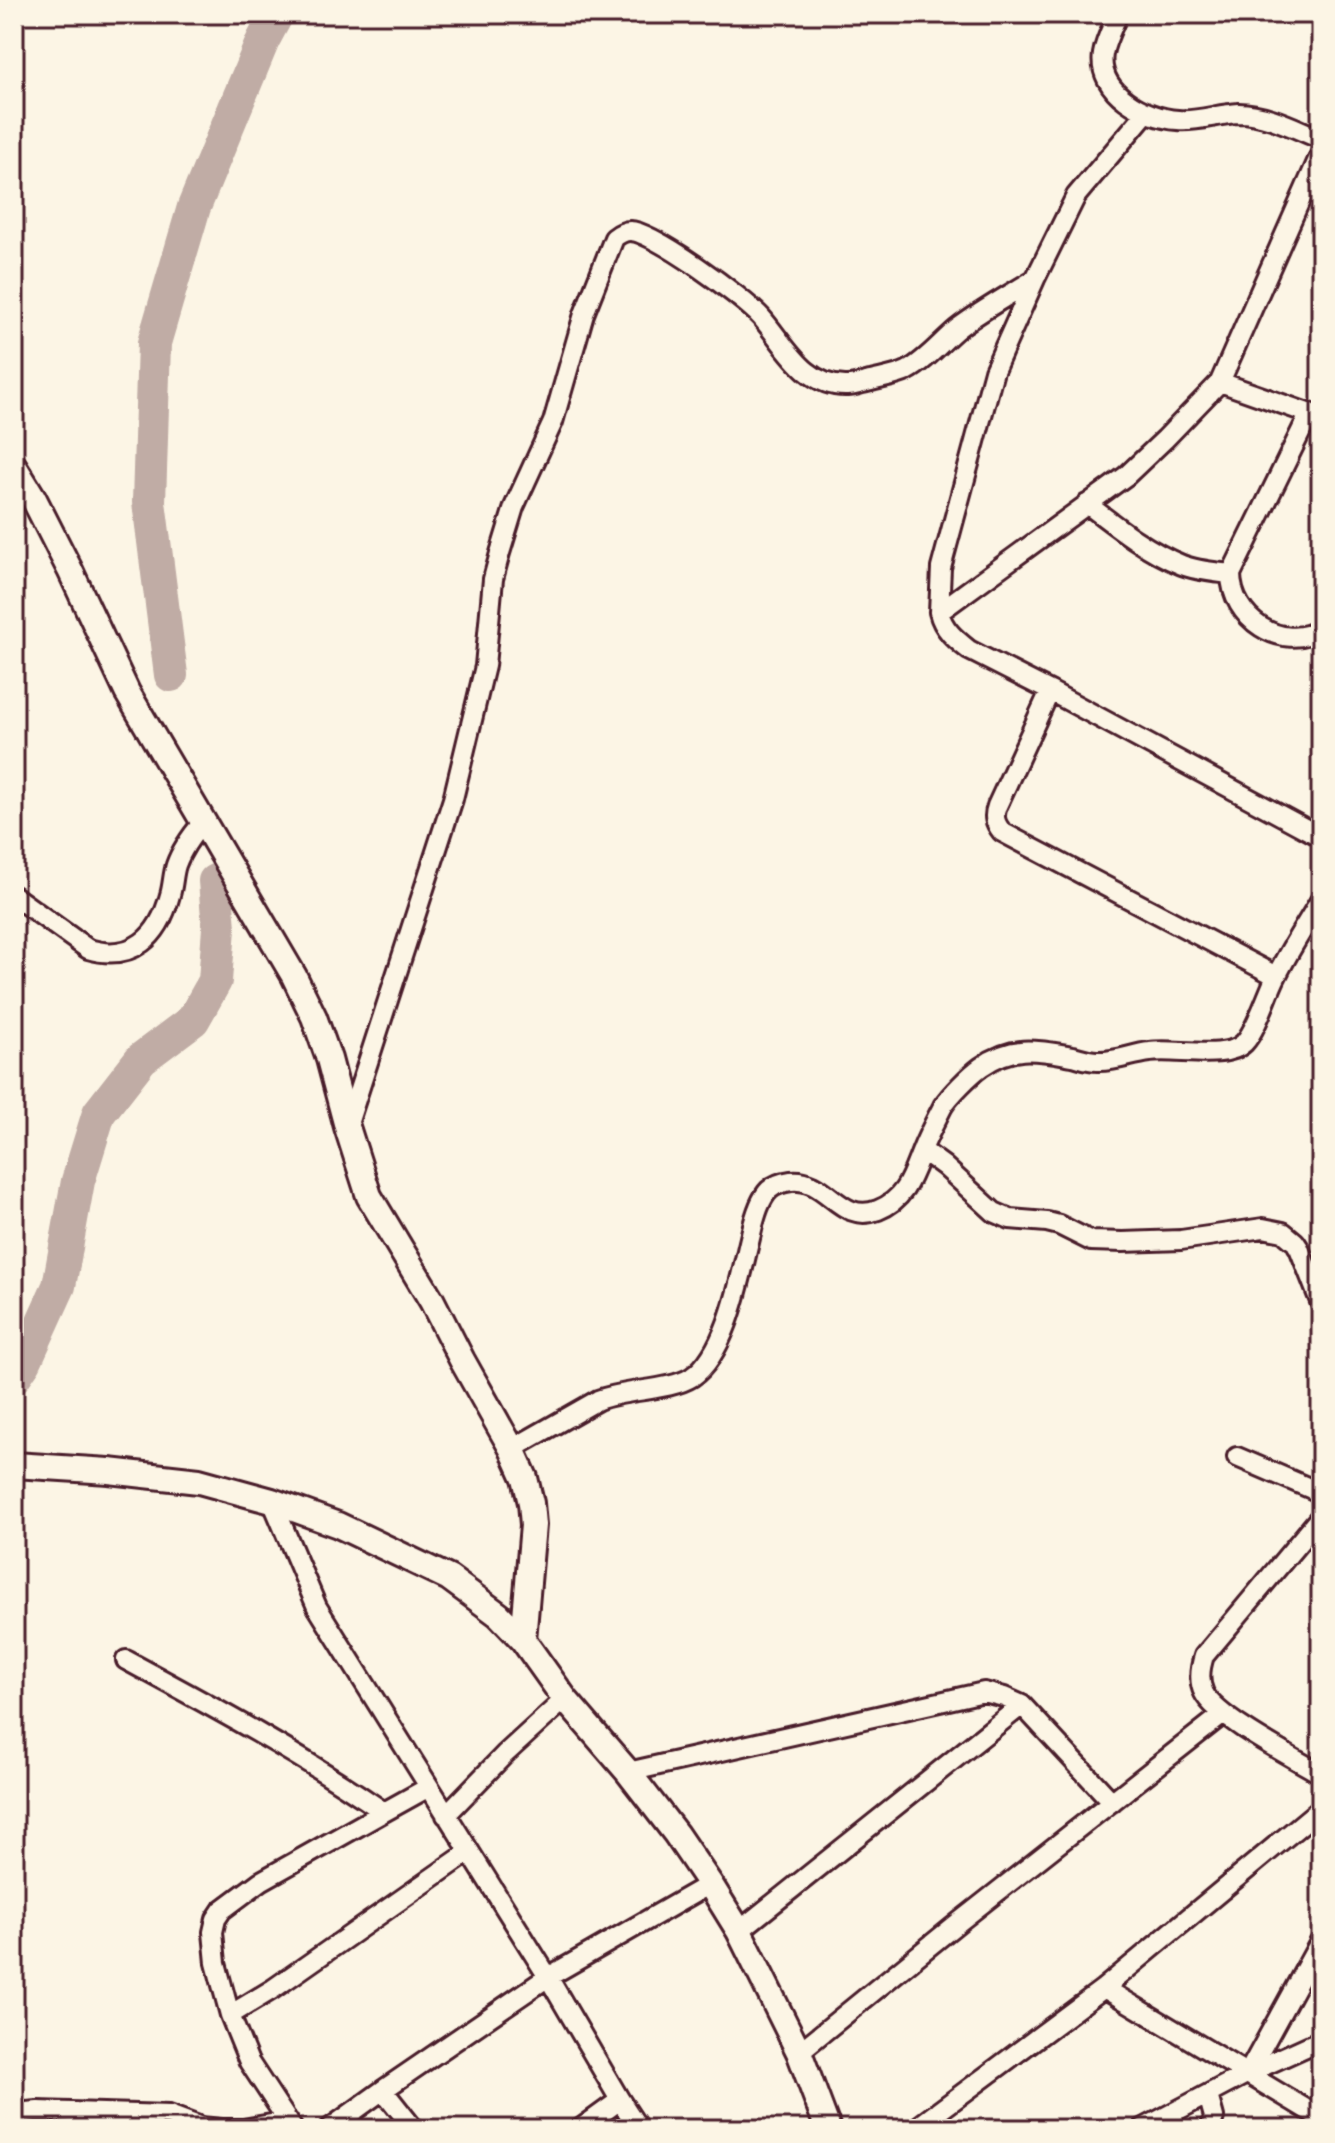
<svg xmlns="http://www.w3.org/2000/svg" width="1335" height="2143" font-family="Kalam,sans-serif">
<rect width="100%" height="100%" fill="#fcf5e5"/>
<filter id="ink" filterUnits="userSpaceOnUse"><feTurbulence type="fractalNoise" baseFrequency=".0125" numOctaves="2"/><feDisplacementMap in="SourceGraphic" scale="16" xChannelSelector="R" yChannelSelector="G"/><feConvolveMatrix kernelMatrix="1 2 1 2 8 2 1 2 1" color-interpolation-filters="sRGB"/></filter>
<g filter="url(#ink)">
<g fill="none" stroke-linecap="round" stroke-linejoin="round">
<path stroke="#c0aca5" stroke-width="34" d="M 171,675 L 149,502 L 154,343 L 194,207 L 263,40 L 277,14
M 14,1377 L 25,1361 L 59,1286 L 78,1181 L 99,1113 L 141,1059 L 193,1020 L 215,981 L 219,928 L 215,881"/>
<g stroke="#4a1f2b" stroke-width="24">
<path id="street" d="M 1118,14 C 1113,26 1105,41 1103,54 C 1097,92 1145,118 1178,120 C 1198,122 1218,114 1239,113 C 1266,113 1296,129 1321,139
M 1321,153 L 1220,382 L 1165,439 L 1126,476 L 939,612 C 943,629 955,639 969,650 L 1050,691 L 1321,837
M 1220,382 L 1319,417
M 1310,413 L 1231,574 C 1231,618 1281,653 1321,629
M 1087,504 C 1117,527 1147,551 1182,565 C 1197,571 1215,572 1231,574
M 939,612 L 941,568 L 994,371 L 1035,279 L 1076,196 L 1145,114
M 1050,691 L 997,806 C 993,817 995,823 1002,832 L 1276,976
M 14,896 L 88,949 C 133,962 159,937 170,895 C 173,885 173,874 176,865 C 182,848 192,835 203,822
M 347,1127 L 453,799 L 485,666 L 493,579 L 500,553 L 514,507 L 553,422 L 584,314 L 614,238 C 619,234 624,231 630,231 C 653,231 744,298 761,317 C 785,344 805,388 848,386 C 855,386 864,382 871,381 C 883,378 896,376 907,371 C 926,361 941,342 958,328 C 982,310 1009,295 1035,279
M 922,1150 L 944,1166 L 994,1212 L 1010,1219 L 1047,1222 L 1059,1225 L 1091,1241 L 1123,1242 L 1181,1240 L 1263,1228 L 1283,1232 L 1295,1242 L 1299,1248 L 1321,1304
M 512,1449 L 598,1400 C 626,1389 670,1391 692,1377 C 728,1352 741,1274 751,1234 C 754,1220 759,1200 769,1190 C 775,1184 784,1182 791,1181 C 828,1177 839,1225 878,1210 C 906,1199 912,1175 922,1150 C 928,1135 936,1120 943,1106 C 950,1095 970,1075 981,1067 C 1013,1044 1037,1050 1073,1056 C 1081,1058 1089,1061 1097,1061 C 1115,1062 1132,1054 1150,1052 C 1175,1048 1226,1061 1244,1043 C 1257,1029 1267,995 1276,977 C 1289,950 1306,925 1321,899
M 1237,1457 L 1321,1493
M 272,1501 L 317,1607 L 548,1977 L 620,2100 L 639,2129
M 1321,1516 L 1204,1656 C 1200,1668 1198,1681 1204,1693 C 1216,1718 1294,1758 1321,1774
M 126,1660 C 213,1707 302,1755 384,1812 L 429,1787
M 628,1772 L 984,1692 L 1004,1697 L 1022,1705 L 1112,1802
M 446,1815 L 505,1754 L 565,1699
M 739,1931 L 1022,1705
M 1104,1988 L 1321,2118
M 230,2015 L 216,1963 L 213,1932 L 216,1919 L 222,1910 L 261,1881 L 384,1812
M 799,2052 L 959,1922 L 1222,1715
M 1248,2073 L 1321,1940
M 383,2090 L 414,2129
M 1208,2095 L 1214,2117 L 1210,2129
M 14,2113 L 38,2111 L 169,2115 L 201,2127 L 222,2129 L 243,2129 L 288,2121
M 293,2129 L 249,2062 L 230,2015 L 273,1989 L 469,1852
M 329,2129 L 383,2090 L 548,1977 L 710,1884
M 580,2129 L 620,2100
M 915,2129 L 1104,1988 L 1321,1808
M 1142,2129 L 1248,2073 L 1321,2040"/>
</g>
<g stroke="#4a1f2b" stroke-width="30">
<path id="secondary" d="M 14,466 L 33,497 L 70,570 L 127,692 L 294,976 L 314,1017 L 329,1059 L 347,1127 L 369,1196 L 432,1301 L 462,1360 L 512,1449 L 525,1478 L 531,1503 L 533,1525 L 523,1640
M 14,1465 L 109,1471 L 199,1481 L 272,1501 L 338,1525 L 449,1578 L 499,1615 L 523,1640 L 565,1699 L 628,1772 L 676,1834 L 710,1884 L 739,1931 L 799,2052 L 828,2129"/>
</g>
<use href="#street" stroke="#fcf5e5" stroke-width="18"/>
<use href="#secondary" stroke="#fcf5e5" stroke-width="24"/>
</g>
</g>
<rect width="1335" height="2143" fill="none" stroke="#fcf5e5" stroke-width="48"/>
<rect x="24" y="24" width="1287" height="2095" fill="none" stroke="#4a1f2b" stroke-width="3" filter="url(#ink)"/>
</svg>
